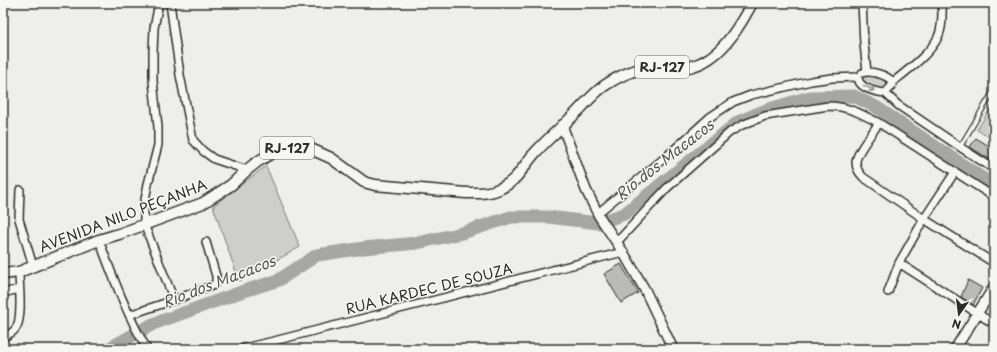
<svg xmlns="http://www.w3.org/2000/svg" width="997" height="352" font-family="'Playpen Sans',sans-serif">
<rect width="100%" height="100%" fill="#eeeeea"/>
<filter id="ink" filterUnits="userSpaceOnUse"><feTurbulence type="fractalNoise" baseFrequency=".025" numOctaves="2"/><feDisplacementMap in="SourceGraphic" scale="8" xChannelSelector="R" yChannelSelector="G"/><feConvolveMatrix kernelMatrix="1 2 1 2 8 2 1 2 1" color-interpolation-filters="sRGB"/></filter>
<g filter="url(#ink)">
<path fill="#cececa" stroke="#7c7c7a" d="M 861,73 L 876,74 L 891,81 L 891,87 L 879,93 L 862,81 Z
M 994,102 L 994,140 L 977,130 Z
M 266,166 L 300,247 L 239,281 L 213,206 Z"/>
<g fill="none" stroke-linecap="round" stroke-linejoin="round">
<path stroke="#a6a6a3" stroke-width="13" d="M 108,349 L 153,324 L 241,292 L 279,280 L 317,255 L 364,248 L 417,243 L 462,233 L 511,217 L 548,217 L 598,223 L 624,214 L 738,122 L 766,110 L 810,97 L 854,96 L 876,107 L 994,186"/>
</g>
<path fill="#babab7" stroke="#2b2b2b" d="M 976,138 L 994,149 L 994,162 L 970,147 Z
M 621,264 L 638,293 L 621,303 L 604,274 Z
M 968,280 L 982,288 L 973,305 L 961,297 Z"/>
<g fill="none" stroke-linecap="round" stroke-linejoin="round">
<g stroke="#2b2b2b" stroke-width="6">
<path id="lane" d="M 960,147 L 994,90"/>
</g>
<g stroke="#2b2b2b" stroke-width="10">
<path id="street" d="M 159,3 L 154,28 L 153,52 L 153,81 L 158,127 L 158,145 L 148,184 L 144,205 L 144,224 L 174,300
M 170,3 L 180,75 L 193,140 L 203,151 L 214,159 L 247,170
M 862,3 L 864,44 L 867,72
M 862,73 C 871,70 887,75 893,82 L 891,87 L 885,93
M 858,77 C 858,78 859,82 860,83 C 865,90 877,92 885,93
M 893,82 C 907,71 931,53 938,37 C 943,27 942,14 942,3
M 885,93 L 898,105 L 963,149 L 994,169
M 879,123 C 873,132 856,153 856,162 C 856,168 859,173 863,177 L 924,219 L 994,263
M 20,190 L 19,219 L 33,266
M 598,213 L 668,155 L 710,117 L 733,102 L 751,95 L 811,81 L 832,78 L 858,77
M 99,240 C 113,277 127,315 147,349
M 617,242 L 667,188 L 730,132 L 742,125 L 765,116 L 828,106 C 848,106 862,114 879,123 L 994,197
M 899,263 L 994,324
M 888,292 L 899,263 L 924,219 L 955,172
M 3,293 L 19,289
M 129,315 L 174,300 L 214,285 L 216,282 L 216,276 L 206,242
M 3,337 C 8,335 13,333 16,328 C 23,318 19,285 19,272
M 240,349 L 274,341 L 623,252"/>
</g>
<g stroke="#2b2b2b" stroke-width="12">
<path id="secondary" d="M 562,125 L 586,190 L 599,216 L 623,252 L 645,290 L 673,349
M 955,349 L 994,287"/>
</g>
<g stroke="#2b2b2b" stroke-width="13">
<path id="primary" d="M 3,274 L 19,272 L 99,240 L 119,234 L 203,203 L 231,185 L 247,170 L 257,162 L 279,149 L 297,147 L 313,150 L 331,158 L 364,182 L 375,185 L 466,193 C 477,193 490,194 501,188 C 518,180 523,166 534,154 C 547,139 562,127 576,113 C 585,104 594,93 604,86 C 620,75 638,67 658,67 C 666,67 674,68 682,68 C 717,65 737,31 752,3"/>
</g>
<use href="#lane" stroke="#f6f6f2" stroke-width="3.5"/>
<use href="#street" stroke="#f6f6f2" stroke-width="7"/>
<use href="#secondary" stroke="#f6f6f2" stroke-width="9"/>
<use href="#primary" stroke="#f6f6f2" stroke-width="10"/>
</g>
<defs><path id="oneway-shaft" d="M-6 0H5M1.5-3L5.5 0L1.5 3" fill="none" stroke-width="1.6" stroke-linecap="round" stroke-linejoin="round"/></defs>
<use stroke="#90908e" href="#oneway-shaft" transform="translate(869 88) rotate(25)"/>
</g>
<g text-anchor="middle" stroke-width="3" stroke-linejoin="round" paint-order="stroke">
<g fill="#f6f6f2" stroke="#686867" stroke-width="1">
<rect x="635" y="56" width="54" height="22" rx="3"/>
<rect x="260" y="137" width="54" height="22" rx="3"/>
</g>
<g font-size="13" font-weight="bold" fill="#2b2b2b">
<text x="662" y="72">RJ-127</text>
<text x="287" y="153">RJ-127</text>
</g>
<g font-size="14" fill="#2b2b2b" stroke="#f6f6f2">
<text transform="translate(123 216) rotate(-21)" y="5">AVENIDA NILO PEÇANHA</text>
<text transform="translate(429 289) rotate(-14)" y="5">RUA KARDEC DE SOUZA</text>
</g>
<g font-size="15" font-style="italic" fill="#565655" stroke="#f6f6f2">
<text transform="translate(665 160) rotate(-38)" y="5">Rio dos Macacos</text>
<text transform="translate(219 282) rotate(-21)" y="5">Rio dos Macacos</text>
</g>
</g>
<rect width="997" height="352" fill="none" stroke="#f6f6f2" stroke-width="16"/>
<rect x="8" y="8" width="981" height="336" fill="none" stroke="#2b2b2b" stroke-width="1.5" filter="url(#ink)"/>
<g transform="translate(959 314) rotate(194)" stroke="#f6f6f2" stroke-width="3" paint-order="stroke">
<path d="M0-3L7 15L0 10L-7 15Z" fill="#2b2b2b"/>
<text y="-6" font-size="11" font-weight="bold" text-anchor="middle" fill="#2b2b2b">N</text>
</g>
</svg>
